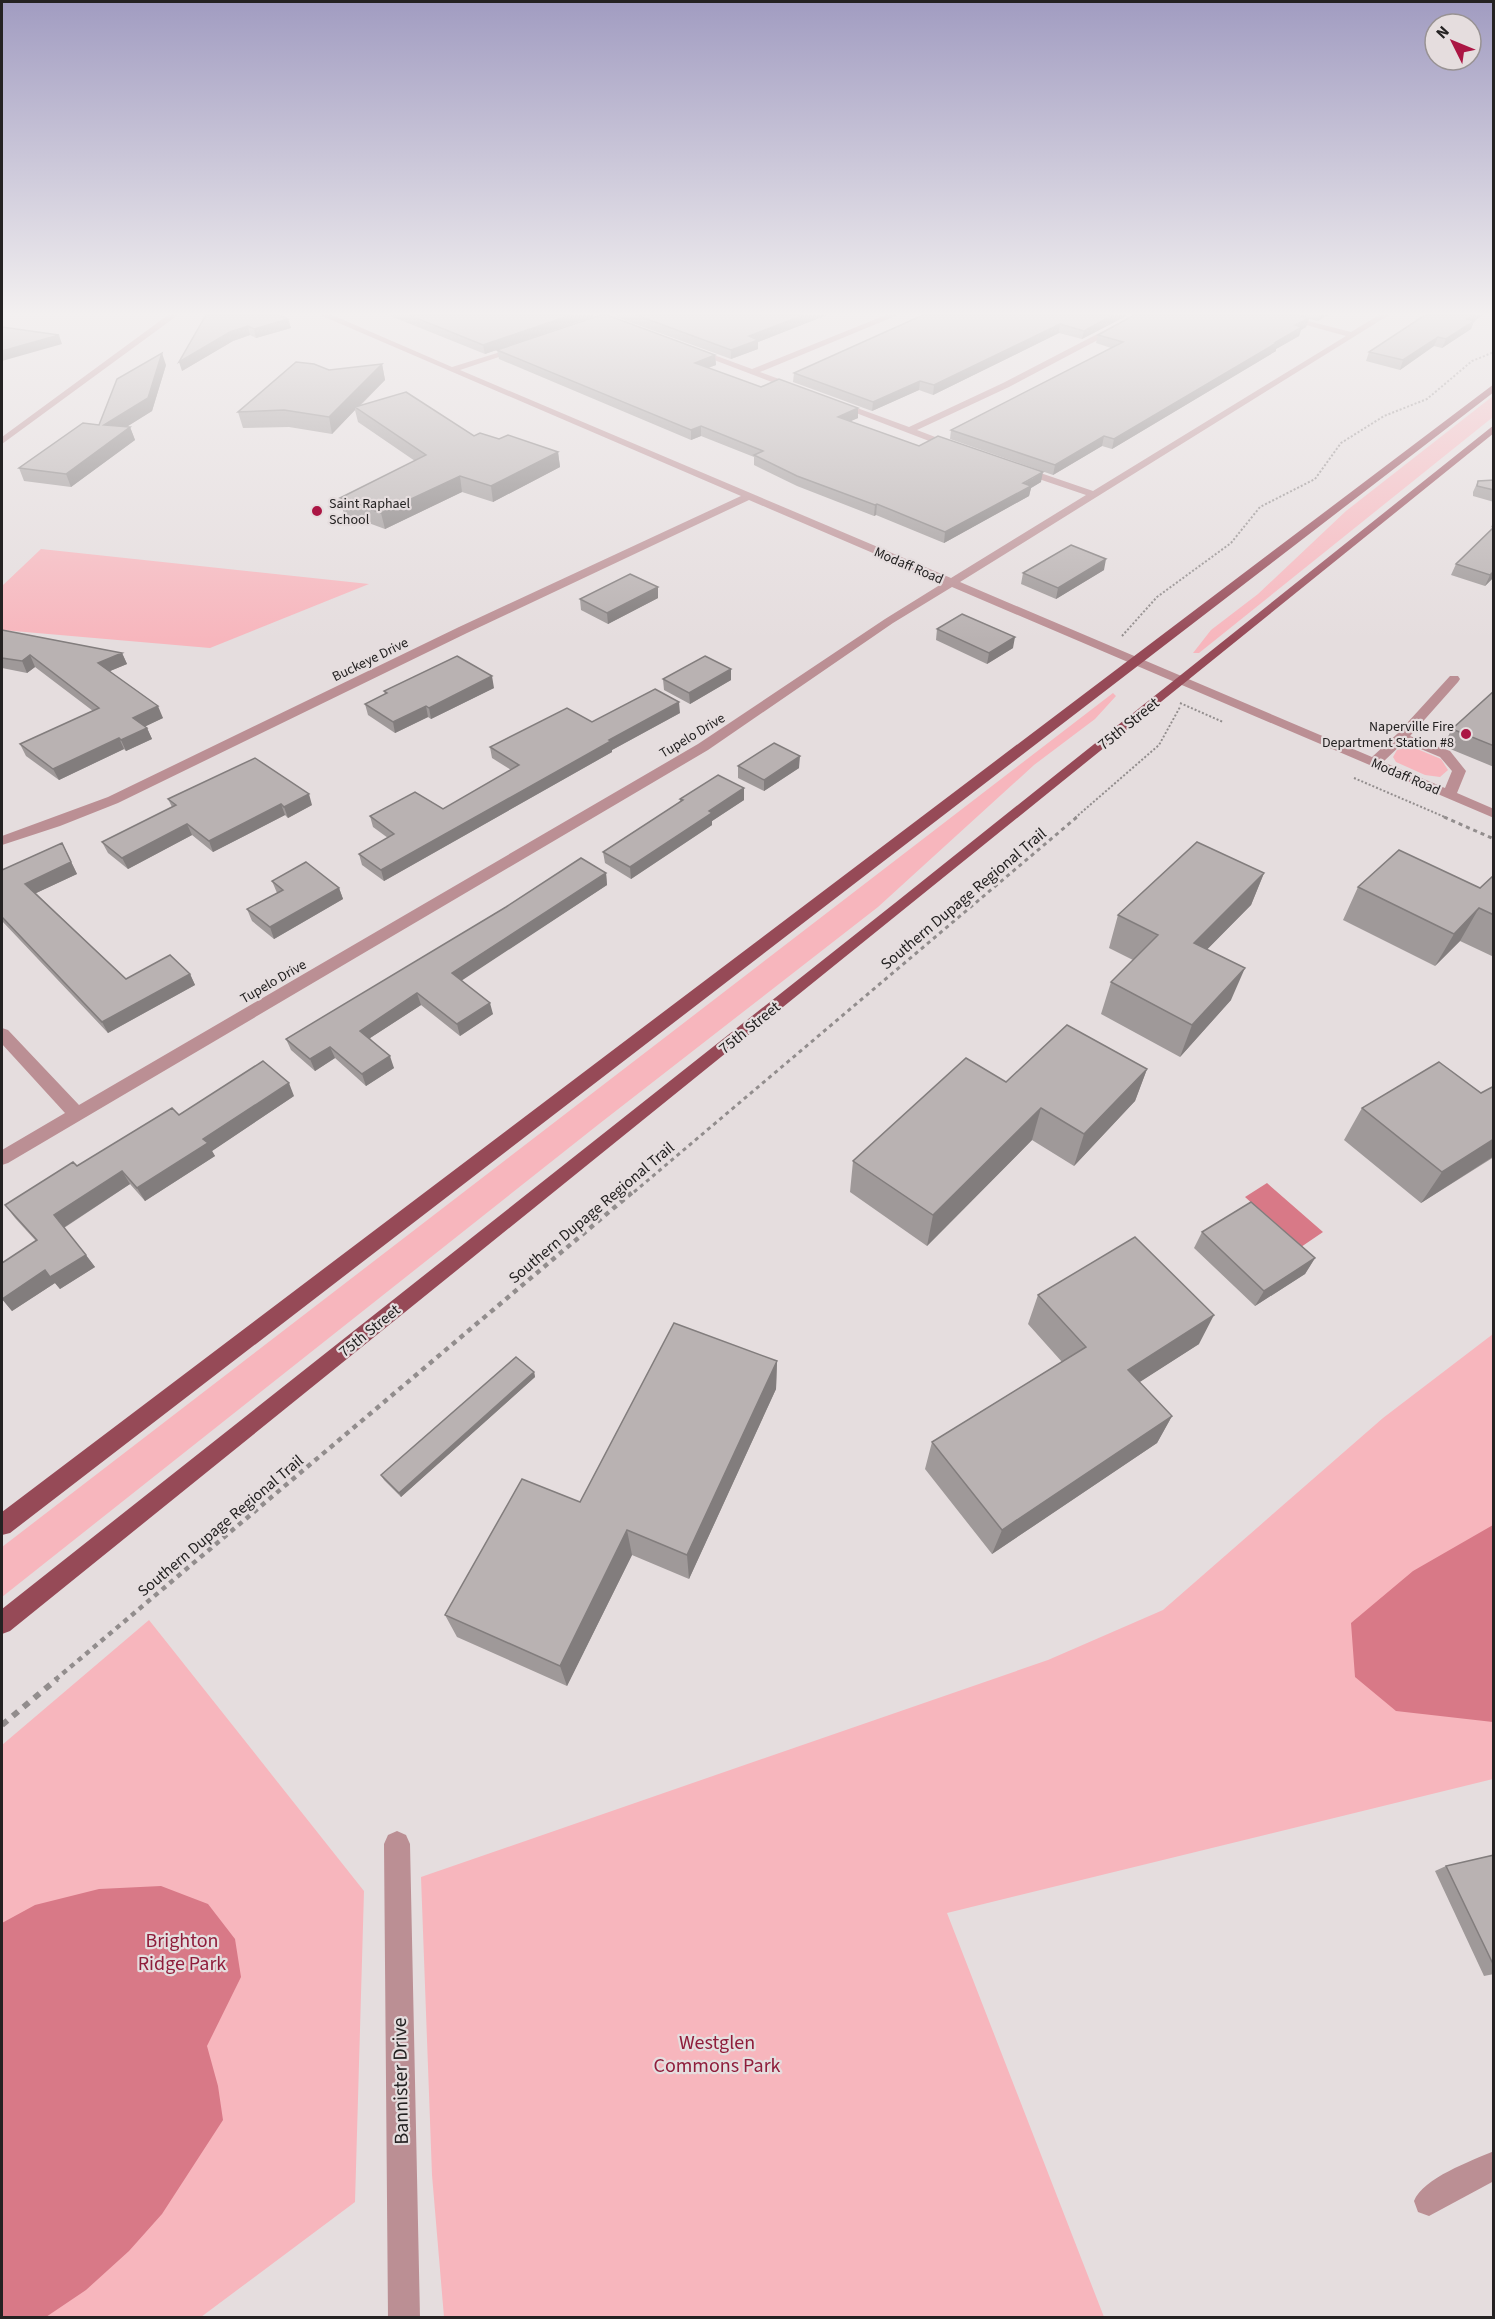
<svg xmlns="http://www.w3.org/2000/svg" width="1495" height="2319" font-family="'Source Sans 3',sans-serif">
<rect width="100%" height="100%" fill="#e5ddde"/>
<path fill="#f7b6bd" d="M 1493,396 L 1493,417 L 1199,653 L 1193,653 L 1211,630 L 1258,594 L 1346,511 Z
M 41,549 L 369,584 L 210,648 L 2,630 L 2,586 Z
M 1113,693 L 1116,696 L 1095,719 L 1034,765 L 878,907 L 599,1124 L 2,1597 L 2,1547 Z
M 1410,746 L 1441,759 L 1448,770 L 1440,777 L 1425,775 L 1396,762 L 1393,757 L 1397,750 Z
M 1493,1334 L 1493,1779 L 947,1913 L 1104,2317 L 444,2317 L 432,2175 L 421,1877 L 1048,1660 L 1163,1610 L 1383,1418 Z
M 149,1620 L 364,1891 L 355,2202 L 201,2317 L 2,2317 L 2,1745 Z"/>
<path fill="#d87987" d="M 1267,1183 L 1323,1232 L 1301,1247 L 1245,1197 Z
M 1493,1525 L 1493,1722 L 1396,1711 L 1355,1677 L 1351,1623 L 1413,1571 Z
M 161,1886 L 208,1904 L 235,1939 L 241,1977 L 207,2046 L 218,2086 L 223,2120 L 162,2214 L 129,2251 L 86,2290 L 46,2317 L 2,2317 L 2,1923 L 35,1905 L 99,1889 Z"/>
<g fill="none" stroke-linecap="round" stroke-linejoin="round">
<path stroke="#928d8d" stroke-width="2" stroke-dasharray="2 2" stroke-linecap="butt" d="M 1122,636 L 1157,597 L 1231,543 L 1260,507 L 1315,479 L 1341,443 L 1384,416 L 1427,399 L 1472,361 L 1494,352
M 1180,703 L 1223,722
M 1354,778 L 1447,818
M 1075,818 L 1159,745 L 1180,707"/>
<path stroke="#928d8d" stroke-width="3" stroke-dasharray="4 4" stroke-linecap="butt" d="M 1444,817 L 1494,839
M 634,1192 L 1077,817"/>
<path stroke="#928d8d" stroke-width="4.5" stroke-dasharray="5 5" stroke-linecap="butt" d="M 55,1680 L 635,1190"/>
<path stroke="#928d8d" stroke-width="6" stroke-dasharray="7 7" stroke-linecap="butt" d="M 2,1725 L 57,1679"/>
<path fill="#bb8f94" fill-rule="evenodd" d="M 168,315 L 178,315 L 2,444 L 2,437 Z
M 320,315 L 332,315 L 452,367 L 523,345 L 523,349 L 460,370 L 951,578 L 1086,495 L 1015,471 L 1015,467 L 1023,467 L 1093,491 L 1346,336 L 1270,315 L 1285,315 L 1351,332 L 1379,315 L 1389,315 L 960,582 L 1372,757 L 1397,734 L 1450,676 L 1458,676 L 1460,679 L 1458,682 L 1410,736 L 1450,751 L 1466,771 L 1457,793 L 1494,809 L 1494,818 L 952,587 L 893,623 L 708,750 L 8,1163 L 2,1165 L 2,1150 L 65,1113 L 2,1044 L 2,1028 L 8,1030 L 79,1105 L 698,744 L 885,619 L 943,583 L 749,500 L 467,633 L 118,803 L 60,826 L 2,845 L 2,836 L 108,797 L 459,627 L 741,496 ZM 1404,742 L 1440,757 L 1452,771 L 1445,788 L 1383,762 Z
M 886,315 L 898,315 L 760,372 L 801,387 L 801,391 L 798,392 L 688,350 L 695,348 L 752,369 Z
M 1134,315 L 1145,315 L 1009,387 L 917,430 L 956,445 L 956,449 L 950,449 L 830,403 L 838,401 L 909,427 L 1003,383 Z
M 397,1831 L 406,1835 L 410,1844 L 420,2318 L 388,2318 L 384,1844 L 388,1835 Z
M 1494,2151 L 1494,2181 L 1429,2216 L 1418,2212 L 1414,2201 C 1423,2178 1471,2161 1494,2151 Z"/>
<path fill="#964a57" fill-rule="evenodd" d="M 1494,384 L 1494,392 L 10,1533 L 2,1535 L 2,1512 Z
M 1494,425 L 1494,433 L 10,1631 L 2,1634 L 2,1609 L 895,903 Z"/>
</g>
<path fill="#9f9999" d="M 206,315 L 288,319 L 291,328 L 256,338 L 250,335 L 233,341 L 182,371 Z
M 388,315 L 593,315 L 592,317 L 485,354 Z
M 616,315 L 827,315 L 758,342 L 758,349 L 731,359 L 616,317 Z
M 922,315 L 1128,315 L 1082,339 L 1059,333 L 933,395 L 919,390 L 872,411 L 793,382 L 794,373 L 922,317 Z
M 1134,315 L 1328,315 L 1318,321 L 1309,319 L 1306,327 L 1301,330 L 1299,336 L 1276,349 L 1276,351 L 1112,449 L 1102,446 L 1053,475 L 950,439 L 951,430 L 1111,348 L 1096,343 L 1098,335 Z
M 1425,315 L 1483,315 L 1474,321 L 1471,329 L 1442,348 L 1434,346 L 1400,370 L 1366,361 L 1369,352 Z
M 497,350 L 715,355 L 716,365 L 708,368 L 761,387 L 858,408 L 858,418 L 850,421 L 919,446 L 1041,482 L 1031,488 L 1029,496 L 944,543 L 876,515 L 874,516 L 797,486 L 754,465 L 754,457 L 701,436 L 691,440 L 499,359 Z
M 382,364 L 385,380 L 361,405 L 474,436 L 499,439 L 558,452 L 560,467 L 493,502 L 462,492 L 385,529 L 344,514 L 340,498 L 415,461 L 358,422 L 355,410 L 332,434 L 289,427 L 243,428 L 238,412 L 329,370 Z
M 166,365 L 152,411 L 126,427 L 130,427 L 135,440 L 71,487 L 24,481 L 19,468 L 99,425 Z
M 1494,480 L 1494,502 L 1473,496 L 1473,492 L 1478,481 Z
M 1494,521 L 1494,577 L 1485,586 L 1451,575 L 1456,564 L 1493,528 L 1491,527 Z
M 1104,570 L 1056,599 L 1021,584 L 1023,573 Z
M 658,598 L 608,624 L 581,610 L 580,599 Z
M 937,629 L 1013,648 L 987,664 L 936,640 Z
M 2,630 L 122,653 L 127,664 L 110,671 L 163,718 L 145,726 L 147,728 L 152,739 L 126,751 L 124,749 L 59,780 L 26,756 L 20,744 L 93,711 L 35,667 L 27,673 L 2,668 Z
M 663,679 L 731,680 L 690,704 L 664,690 Z
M 494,688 L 431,719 L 428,717 L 395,733 L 368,715 L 365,704 L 385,694 L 384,691 Z
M 1494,691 L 1494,767 L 1443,746 L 1452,729 Z
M 680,713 L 612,750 L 612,752 L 384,881 L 362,865 L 359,854 L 388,838 L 373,827 L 370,816 L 443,809 L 511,770 L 492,758 L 490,747 L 592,722 Z
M 738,766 L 799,768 L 764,791 L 738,778 Z
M 744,788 L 744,800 L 712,821 L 712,825 L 631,879 L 605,863 L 603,852 L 680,802 L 680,799 Z
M 168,799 L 312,805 L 288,818 L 285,815 L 213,852 L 192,835 L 128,869 L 108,853 L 102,842 L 172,807 Z
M 62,843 L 77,874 L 36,893 L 126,979 L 190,974 L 195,985 L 108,1033 L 2,921 L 2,870 Z
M 606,873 L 607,885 L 461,980 L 493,1014 L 460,1036 L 421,1005 L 370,1038 L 394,1068 L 366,1086 L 335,1058 L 315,1071 L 291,1050 L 286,1039 Z
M 1264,873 L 1251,905 L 1207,949 L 1231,1000 L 1180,1057 L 1101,1014 L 1111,982 L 1133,960 L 1109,948 L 1118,915 Z
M 1494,875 L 1494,957 L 1460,941 L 1435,966 L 1343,920 L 1358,887 L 1480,888 Z
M 272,881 L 339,888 L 343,899 L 274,939 L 252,921 L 247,909 L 277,893 Z
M 1147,1069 L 1135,1101 L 1074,1166 L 1032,1140 L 927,1246 L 850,1192 L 853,1161 L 1006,1082 Z
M 1494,1086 L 1494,1157 L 1421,1203 L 1344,1140 L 1362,1108 L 1481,1093 Z
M 294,1096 L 212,1151 L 215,1156 L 145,1201 L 130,1184 L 64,1228 L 95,1267 L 60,1289 L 55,1283 L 12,1311 L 2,1299 L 36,1241 L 15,1218 L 5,1205 L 77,1166 L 179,1115 Z
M 1202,1232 L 1315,1258 L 1305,1274 L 1255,1306 L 1194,1248 Z
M 1038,1295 L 1199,1344 L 1139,1382 L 1172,1416 L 1157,1443 L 992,1554 L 925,1469 L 932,1442 L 1062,1362 L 1028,1324 Z
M 777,1361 L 776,1389 L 689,1579 L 632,1555 L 567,1686 L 457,1637 L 445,1615 L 580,1502 Z
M 534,1372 L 535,1377 L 401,1497 L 384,1480 L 381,1475 Z
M 1494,1855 L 1494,1974 L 1484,1976 L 1435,1871 L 1446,1866 Z"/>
<path fill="#827d7d" d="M 571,315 L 593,315 L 592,317 L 485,354 L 483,345 Z
M 804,315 L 827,315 L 758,342 L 758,349 L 731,359 L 731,350 L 749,336 Z
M 1113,315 L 1128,315 L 1082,339 L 1084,331 Z
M 1319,315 L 1328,315 L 1318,321 Z
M 1473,315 L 1483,315 L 1474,321 L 1471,329 L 1442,348 L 1446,339 L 1467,319 Z
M 1309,318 L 1306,327 L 1301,330 L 1299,336 L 1276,349 L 1276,351 L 1112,449 L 1114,439 L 1276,342 L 1295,325 Z
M 288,319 L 291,328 L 256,338 L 254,329 Z
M 1060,324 L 1059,333 L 933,395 L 934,385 Z
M 248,326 L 250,335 L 233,341 L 182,371 L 179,362 L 230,332 Z
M 59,335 L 62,344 L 2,361 L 2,351 Z
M 1438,337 L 1434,346 L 1400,370 L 1403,360 Z
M 162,353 L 166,365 L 152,411 L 109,438 L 104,425 Z
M 715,355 L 716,365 L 696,372 L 695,363 Z
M 382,364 L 385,380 L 357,408 L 355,407 L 355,410 L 332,434 L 329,417 Z
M 920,381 L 919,390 L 872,411 L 873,402 Z
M 858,408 L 858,418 L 838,427 L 838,417 Z
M 701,426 L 701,436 L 691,440 L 691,430 Z
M 130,427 L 135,440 L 71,487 L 66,474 Z
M 1104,436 L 1102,446 L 1053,475 L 1055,465 Z
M 558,452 L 560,467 L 493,502 L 491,486 Z
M 1043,472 L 1041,482 L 1031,488 L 1029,496 L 944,543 L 945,532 Z
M 460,476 L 462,492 L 385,529 L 381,513 Z
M 877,504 L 876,515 L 874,516 L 875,505 Z
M 1106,559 L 1104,570 L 1056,599 L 1058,588 Z
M 1494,571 L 1494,577 L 1485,586 L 1490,575 Z
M 658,587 L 658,598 L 608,624 L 607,613 Z
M 1015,637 L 1013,648 L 987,664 L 989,653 Z
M 122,653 L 127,664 L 103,674 L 98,663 Z
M 30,655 L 35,667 L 27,673 L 22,661 Z
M 731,669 L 731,680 L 690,704 L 689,693 Z
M 492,676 L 494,688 L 431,719 L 429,708 Z
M 679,702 L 680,713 L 612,750 L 612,752 L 384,881 L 381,870 L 609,740 Z
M 158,706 L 163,718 L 138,730 L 133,718 Z
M 426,706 L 428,717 L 395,733 L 393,722 Z
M 147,728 L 152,739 L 126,751 L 121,740 Z
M 119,738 L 124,749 L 59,780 L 53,769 Z
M 800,756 L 799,768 L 764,791 L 764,780 Z
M 744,788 L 744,800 L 712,821 L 712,825 L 631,879 L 630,867 L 709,811 Z
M 309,794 L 312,805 L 288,818 L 284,807 Z
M 281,804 L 285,815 L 213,852 L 209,841 Z
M 187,824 L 192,835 L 128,869 L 122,858 Z
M 62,843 L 77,874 L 32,895 L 25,884 Z
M 606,873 L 607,885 L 455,985 L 452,973 Z
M 1264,873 L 1251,905 L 1182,975 L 1194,943 Z
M 339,888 L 343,899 L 274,939 L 270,927 Z
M 1479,908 L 1460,941 L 1435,966 L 1454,934 Z
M 1245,968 L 1231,1000 L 1180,1057 L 1192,1025 Z
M 190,974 L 195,985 L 108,1033 L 102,1022 Z
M 417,993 L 421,1005 L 364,1042 L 360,1031 Z
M 490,1003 L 493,1014 L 460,1036 L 457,1024 Z
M 330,1047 L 335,1058 L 315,1071 L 310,1059 Z
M 390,1056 L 394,1068 L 366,1086 L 362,1074 Z
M 1147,1069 L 1135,1101 L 1074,1166 L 1084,1134 Z
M 289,1083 L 294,1096 L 212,1151 L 215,1156 L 145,1201 L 137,1188 L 203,1139 Z
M 1041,1108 L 1032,1140 L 927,1246 L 933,1215 Z
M 1494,1139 L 1494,1156 L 1421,1203 L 1442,1172 Z
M 122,1171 L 130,1184 L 63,1228 L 54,1215 Z
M 86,1255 L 95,1267 L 60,1289 L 55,1283 L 12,1311 L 2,1299 L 45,1270 Z
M 1315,1258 L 1305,1274 L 1255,1306 L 1264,1291 Z
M 1214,1315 L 1199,1344 L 1115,1398 L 1128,1370 Z
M 777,1361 L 776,1389 L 689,1579 L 687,1555 Z
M 534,1372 L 535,1377 L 401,1497 L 399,1493 Z
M 1172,1416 L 1157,1443 L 992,1554 L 1002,1530 Z
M 627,1530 L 632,1555 L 567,1686 L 560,1666 Z"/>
<path fill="#b9b2b2" stroke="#827d7d" stroke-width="1.5" d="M 206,315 L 280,315 L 288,319 L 254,329 L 248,326 L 230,332 L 179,362 Z
M 409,315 L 571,315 L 483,345 Z
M 601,315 L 607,315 L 715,355 L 695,363 L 761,387 L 779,379 L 858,408 L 838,417 L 919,446 L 938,436 L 1043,472 L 1023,483 L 1031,486 L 945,532 L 877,504 L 875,505 L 797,476 L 754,455 L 763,451 L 701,426 L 691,430 L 497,350 Z
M 636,315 L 804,315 L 749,336 L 758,340 L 731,350 Z
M 923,315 L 1113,315 L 1084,331 L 1060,324 L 934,385 L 920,381 L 873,402 L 794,373 Z
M 1134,315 L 1297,315 L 1309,318 L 1295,325 L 1302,327 L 1276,342 L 1278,342 L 1114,439 L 1104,436 L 1055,465 L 951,430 L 1123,342 L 1098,335 Z
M 1425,315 L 1473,315 L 1467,319 L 1474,321 L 1446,339 L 1438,337 L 1403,360 L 1369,352 Z
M 2,327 L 59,335 L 2,351 Z
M 162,353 L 148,398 L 104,425 L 130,427 L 66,474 L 19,468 L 83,423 L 99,425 L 117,379 Z
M 296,362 L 314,364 L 329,370 L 382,364 L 329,417 L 284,410 L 238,412 Z
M 406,392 L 474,436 L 480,433 L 499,439 L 508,435 L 558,452 L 491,486 L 460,476 L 381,513 L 340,498 L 426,455 L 355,407 Z
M 1494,480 L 1494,490 L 1477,486 L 1478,481 Z
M 1494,527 L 1494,571 L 1490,575 L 1456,564 Z
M 1071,545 L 1106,559 L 1058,588 L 1023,573 Z
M 630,574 L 658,587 L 607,613 L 580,599 Z
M 962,614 L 1015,637 L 989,653 L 937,629 Z
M 2,630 L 122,653 L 98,663 L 158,706 L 133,718 L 147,728 L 121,740 L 119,738 L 53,769 L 20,744 L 99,708 L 30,655 L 22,661 L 2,658 Z
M 457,656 L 492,676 L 429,708 L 426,706 L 393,722 L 365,704 L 387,693 L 384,691 Z
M 705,656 L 731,669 L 689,693 L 663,679 Z
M 655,689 L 679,702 L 609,740 L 611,741 L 381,870 L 359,854 L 394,834 L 370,816 L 415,792 L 443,809 L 519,765 L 490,747 L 567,708 L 592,722 Z
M 1494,691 L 1494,746 L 1452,729 Z
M 774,743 L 800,756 L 764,780 L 738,766 Z
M 255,758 L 309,794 L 284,807 L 281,804 L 209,841 L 187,824 L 122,858 L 102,842 L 176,805 L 168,799 Z
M 718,775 L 744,788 L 709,811 L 712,813 L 630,867 L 603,852 L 683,800 L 680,799 Z
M 1197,842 L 1264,873 L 1194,943 L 1245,968 L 1192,1025 L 1111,982 L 1158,935 L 1118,915 Z
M 62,843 L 71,862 L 25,884 L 126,979 L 170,955 L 190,974 L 102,1022 L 2,917 L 2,870 Z
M 1399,850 L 1480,888 L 1494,875 L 1494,915 L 1479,908 L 1454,934 L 1358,887 Z
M 581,858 L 606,873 L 452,973 L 490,1003 L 457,1024 L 417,993 L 360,1031 L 390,1056 L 362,1074 L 330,1047 L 310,1059 L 286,1039 L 506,907 Z
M 306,862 L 339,888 L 270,927 L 247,909 L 283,890 L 272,881 Z
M 1067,1025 L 1147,1069 L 1084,1134 L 1041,1108 L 933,1215 L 853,1161 L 966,1058 L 1006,1082 Z
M 263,1061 L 289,1083 L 203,1139 L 208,1143 L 137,1188 L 122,1171 L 54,1215 L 86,1255 L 50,1277 L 45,1270 L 2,1299 L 2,1263 L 37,1240 L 5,1205 L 73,1162 L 77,1166 L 172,1108 L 179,1115 Z
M 1439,1062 L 1481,1093 L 1494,1086 L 1494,1139 L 1442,1172 L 1362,1108 Z
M 1251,1202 L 1315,1258 L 1264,1291 L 1202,1232 Z
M 1135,1237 L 1214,1315 L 1128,1370 L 1172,1416 L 1002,1530 L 932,1442 L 1086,1347 L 1038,1295 Z
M 674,1323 L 777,1361 L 687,1555 L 627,1530 L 560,1666 L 445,1615 L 522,1479 L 580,1502 Z
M 516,1357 L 534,1372 L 399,1493 L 381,1475 Z
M 1494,1855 L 1494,1966 L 1446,1866 Z"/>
<linearGradient id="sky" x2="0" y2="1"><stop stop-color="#a19cc1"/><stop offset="0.49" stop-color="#f3f0f0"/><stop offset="1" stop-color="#f3f0f0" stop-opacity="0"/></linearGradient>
<rect width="1495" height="640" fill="url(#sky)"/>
<g fill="#ab1644" stroke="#e5ddde" stroke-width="2">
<circle cx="317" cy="511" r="6"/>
<circle cx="1466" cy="734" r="6"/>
</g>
<g text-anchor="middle" stroke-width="4.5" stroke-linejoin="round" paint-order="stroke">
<g font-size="14" fill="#242222" stroke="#e5ddde" text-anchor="start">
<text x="329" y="508">Saint Raphael<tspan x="329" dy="16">School</tspan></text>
<text x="1454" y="731" text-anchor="end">Naperville Fire<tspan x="1454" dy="16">Department Station #8</tspan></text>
</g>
<g font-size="14" fill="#242222" stroke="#e5ddde">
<text transform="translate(909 565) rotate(23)" y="5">Modaff Road</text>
<text transform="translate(370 659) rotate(-26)" y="5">Buckeye Drive</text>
<text transform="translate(692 735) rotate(-31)" y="5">Tupelo Drive</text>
<text transform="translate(1406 776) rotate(23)" y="5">Modaff Road</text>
<text transform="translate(273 981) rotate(-30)" y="5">Tupelo Drive</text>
</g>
<g font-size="16" fill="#242222" stroke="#e5ddde">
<text transform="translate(1128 723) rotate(-39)" y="6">75th Street</text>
<text transform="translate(963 898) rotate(-40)" y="6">Southern Dupage Regional Trail</text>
<text transform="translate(749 1027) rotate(-39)" y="6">75th Street</text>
<text transform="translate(591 1212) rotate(-40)" y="6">Southern Dupage Regional Trail</text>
<text transform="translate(369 1330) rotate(-39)" y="6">75th Street</text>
<text transform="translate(220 1525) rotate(-40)" y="6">Southern Dupage Regional Trail</text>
</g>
<g font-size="20" fill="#8f1d3b" stroke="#e5ddde">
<text x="182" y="1947">Brighton<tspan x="182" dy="23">Ridge Park</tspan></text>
<text x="717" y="2049">Westglen<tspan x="717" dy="23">Commons Park</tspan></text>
</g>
<g font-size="20" fill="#242222" stroke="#e5ddde">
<text transform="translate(400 2081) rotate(-91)" y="7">Bannister Drive</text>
</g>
</g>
<rect width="1495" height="2319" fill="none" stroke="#242222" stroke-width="6"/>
<g transform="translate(1453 42) rotate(313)"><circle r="28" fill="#e5ddde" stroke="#989293" stroke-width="1.5"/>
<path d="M0-4.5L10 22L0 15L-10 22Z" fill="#ab1644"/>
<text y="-9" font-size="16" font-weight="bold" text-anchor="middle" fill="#242222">N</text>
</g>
</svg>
